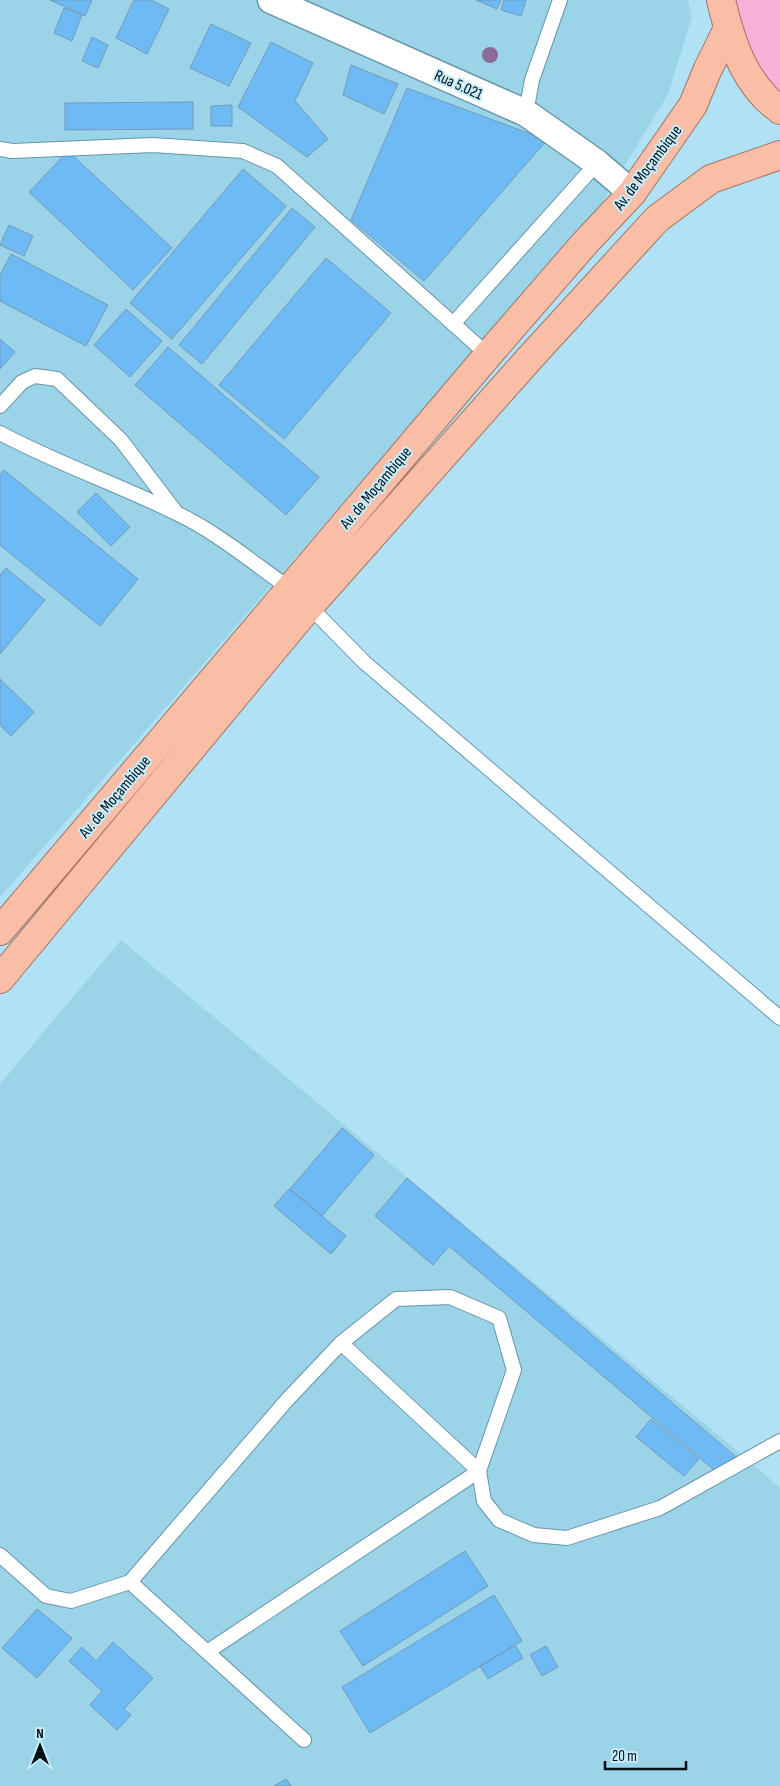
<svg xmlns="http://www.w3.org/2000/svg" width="780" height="1786" font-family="'Sofia Sans Condensed',sans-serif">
<rect width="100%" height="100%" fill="#b0e1f4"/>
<path fill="#9bd4e9" d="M 0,0 L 688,0 L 692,17 L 668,94 L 602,203 L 141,736 L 0,897 Z
M 121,940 L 747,1459 L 780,1488 L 780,1786 L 0,1786 L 0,1084 Z"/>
<path fill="#f6b2d9" d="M 721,0 L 780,0 L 780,107 Z"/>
<path fill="#6dbaf5" stroke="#779ab6" d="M 50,0 L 92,0 L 85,16 Z
M 134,0 L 151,0 L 169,9 L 147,54 L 116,38 Z
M 476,0 L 501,0 L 497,9 Z
M 504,0 L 526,0 L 521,16 L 501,10 Z
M 64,8 L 82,15 L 72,41 L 54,33 Z
M 211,24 L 251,43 L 229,86 L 190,68 Z
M 92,37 L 108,45 L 98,68 L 82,61 Z
M 271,42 L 313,63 L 295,101 L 328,139 L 307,157 L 238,107 Z
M 351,65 L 398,84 L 384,114 L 343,95 Z
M 407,88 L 547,140 L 424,281 L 351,220 Z
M 193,102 L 193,129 L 65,130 L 65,103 Z
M 232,105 L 232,126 L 211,126 L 211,106 Z
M 68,151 L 172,248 L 133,290 L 29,192 Z
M 243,169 L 286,206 L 172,339 L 130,303 Z
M 292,208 L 315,227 L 202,364 L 179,345 Z
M 9,225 L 33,236 L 24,256 L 0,245 Z
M 11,254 L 108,305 L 86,346 L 0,301 L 0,275 Z
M 326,258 L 391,313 L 284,439 L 219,385 Z
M 126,309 L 162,341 L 130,377 L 94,345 Z
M 0,339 L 15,352 L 0,369 Z
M 168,347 L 319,477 L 286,515 L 135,385 Z
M 4,470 L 138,579 L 100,626 L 0,545 L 0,475 Z
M 96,493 L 130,527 L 111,546 L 77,512 Z
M 6,568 L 45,600 L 0,654 L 0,575 Z
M 0,679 L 34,712 L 11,736 L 0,725 Z
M 342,1128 L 374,1155 L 322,1216 L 290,1189 Z
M 407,1178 L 735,1456 L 719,1474 L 449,1246 L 433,1265 L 375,1216 Z
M 289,1189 L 346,1236 L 331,1254 L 274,1206 Z
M 651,1419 L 699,1459 L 684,1476 L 636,1437 Z
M 465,1551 L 488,1586 L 363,1666 L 340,1631 Z
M 494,1595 L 522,1641 L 370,1733 L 342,1687 Z
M 37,1609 L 72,1638 L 37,1678 L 2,1648 Z
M 113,1642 L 153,1678 L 124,1709 L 131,1715 L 117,1730 L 90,1705 L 102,1691 L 69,1661 L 82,1647 L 96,1661 Z
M 515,1645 L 523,1658 L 488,1679 L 480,1666 Z
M 546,1646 L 558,1667 L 542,1676 L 530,1655 Z
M 286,1779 L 291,1786 L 274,1786 Z"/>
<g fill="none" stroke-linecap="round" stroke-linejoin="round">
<g stroke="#6695a7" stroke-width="16">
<path id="service" d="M 526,113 L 532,80 L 560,0
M 0,149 L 12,151 L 153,145 L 243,151 L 277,166 L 488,355
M 453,324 L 597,163
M 0,406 L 22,382 L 35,376 L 57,379 L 121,440 L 175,511
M 0,433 C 56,463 117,484 174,512 C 215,531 252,562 289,588
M 310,607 L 364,662 L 780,1018
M 341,1343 L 479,1471
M 0,1555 L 46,1596 L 71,1601 L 130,1582 L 287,1400 L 341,1343 L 396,1299 L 450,1297 L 499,1318 L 514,1370 L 479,1471 L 484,1501 L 499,1520 L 534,1535 L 567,1538 L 660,1508 L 780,1441
M 130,1582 L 304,1740
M 207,1652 L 479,1471"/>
</g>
<g stroke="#6695a7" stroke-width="29">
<path id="minor" d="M 271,0 L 526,113 L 597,163 L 632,193"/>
</g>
<g stroke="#a17665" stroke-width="30">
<path id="trunk" d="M 721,0 C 729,34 740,71 765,97 C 769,102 775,105 780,110
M 0,931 L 488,355 L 585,243 L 632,193 L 693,105 L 707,71 L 728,28
M 0,979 L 307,609 L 529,359 L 657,219 L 711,179 L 780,155"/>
</g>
<use href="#service" stroke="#fff" stroke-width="14"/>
<use href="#minor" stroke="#fff" stroke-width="26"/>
<use href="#trunk" stroke="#fabea6" stroke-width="28"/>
</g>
<circle fill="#8a6b9a" cx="490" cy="55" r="8"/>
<g text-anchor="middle" stroke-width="4" stroke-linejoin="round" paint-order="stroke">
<g font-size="16" fill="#000e15" stroke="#c6edfc">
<text transform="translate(459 84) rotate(24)" y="6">Rua 5.021</text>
<text transform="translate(647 167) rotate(-53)" y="6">Av. de Moçambique</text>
<text transform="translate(375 487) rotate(-50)" y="6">Av. de Moçambique</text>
<text transform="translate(114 796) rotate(-50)" y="6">Av. de Moçambique</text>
</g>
</g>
<g transform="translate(40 1746)" stroke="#c6edfc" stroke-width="4" paint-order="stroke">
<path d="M0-4L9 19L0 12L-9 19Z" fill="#000e15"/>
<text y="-8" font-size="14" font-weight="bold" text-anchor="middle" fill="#000e15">N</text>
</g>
<path d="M605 1761v8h81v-8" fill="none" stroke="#000e15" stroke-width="2.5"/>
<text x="612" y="1761" font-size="15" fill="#000e15" stroke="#c6edfc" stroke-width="4" paint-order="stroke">20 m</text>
</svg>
